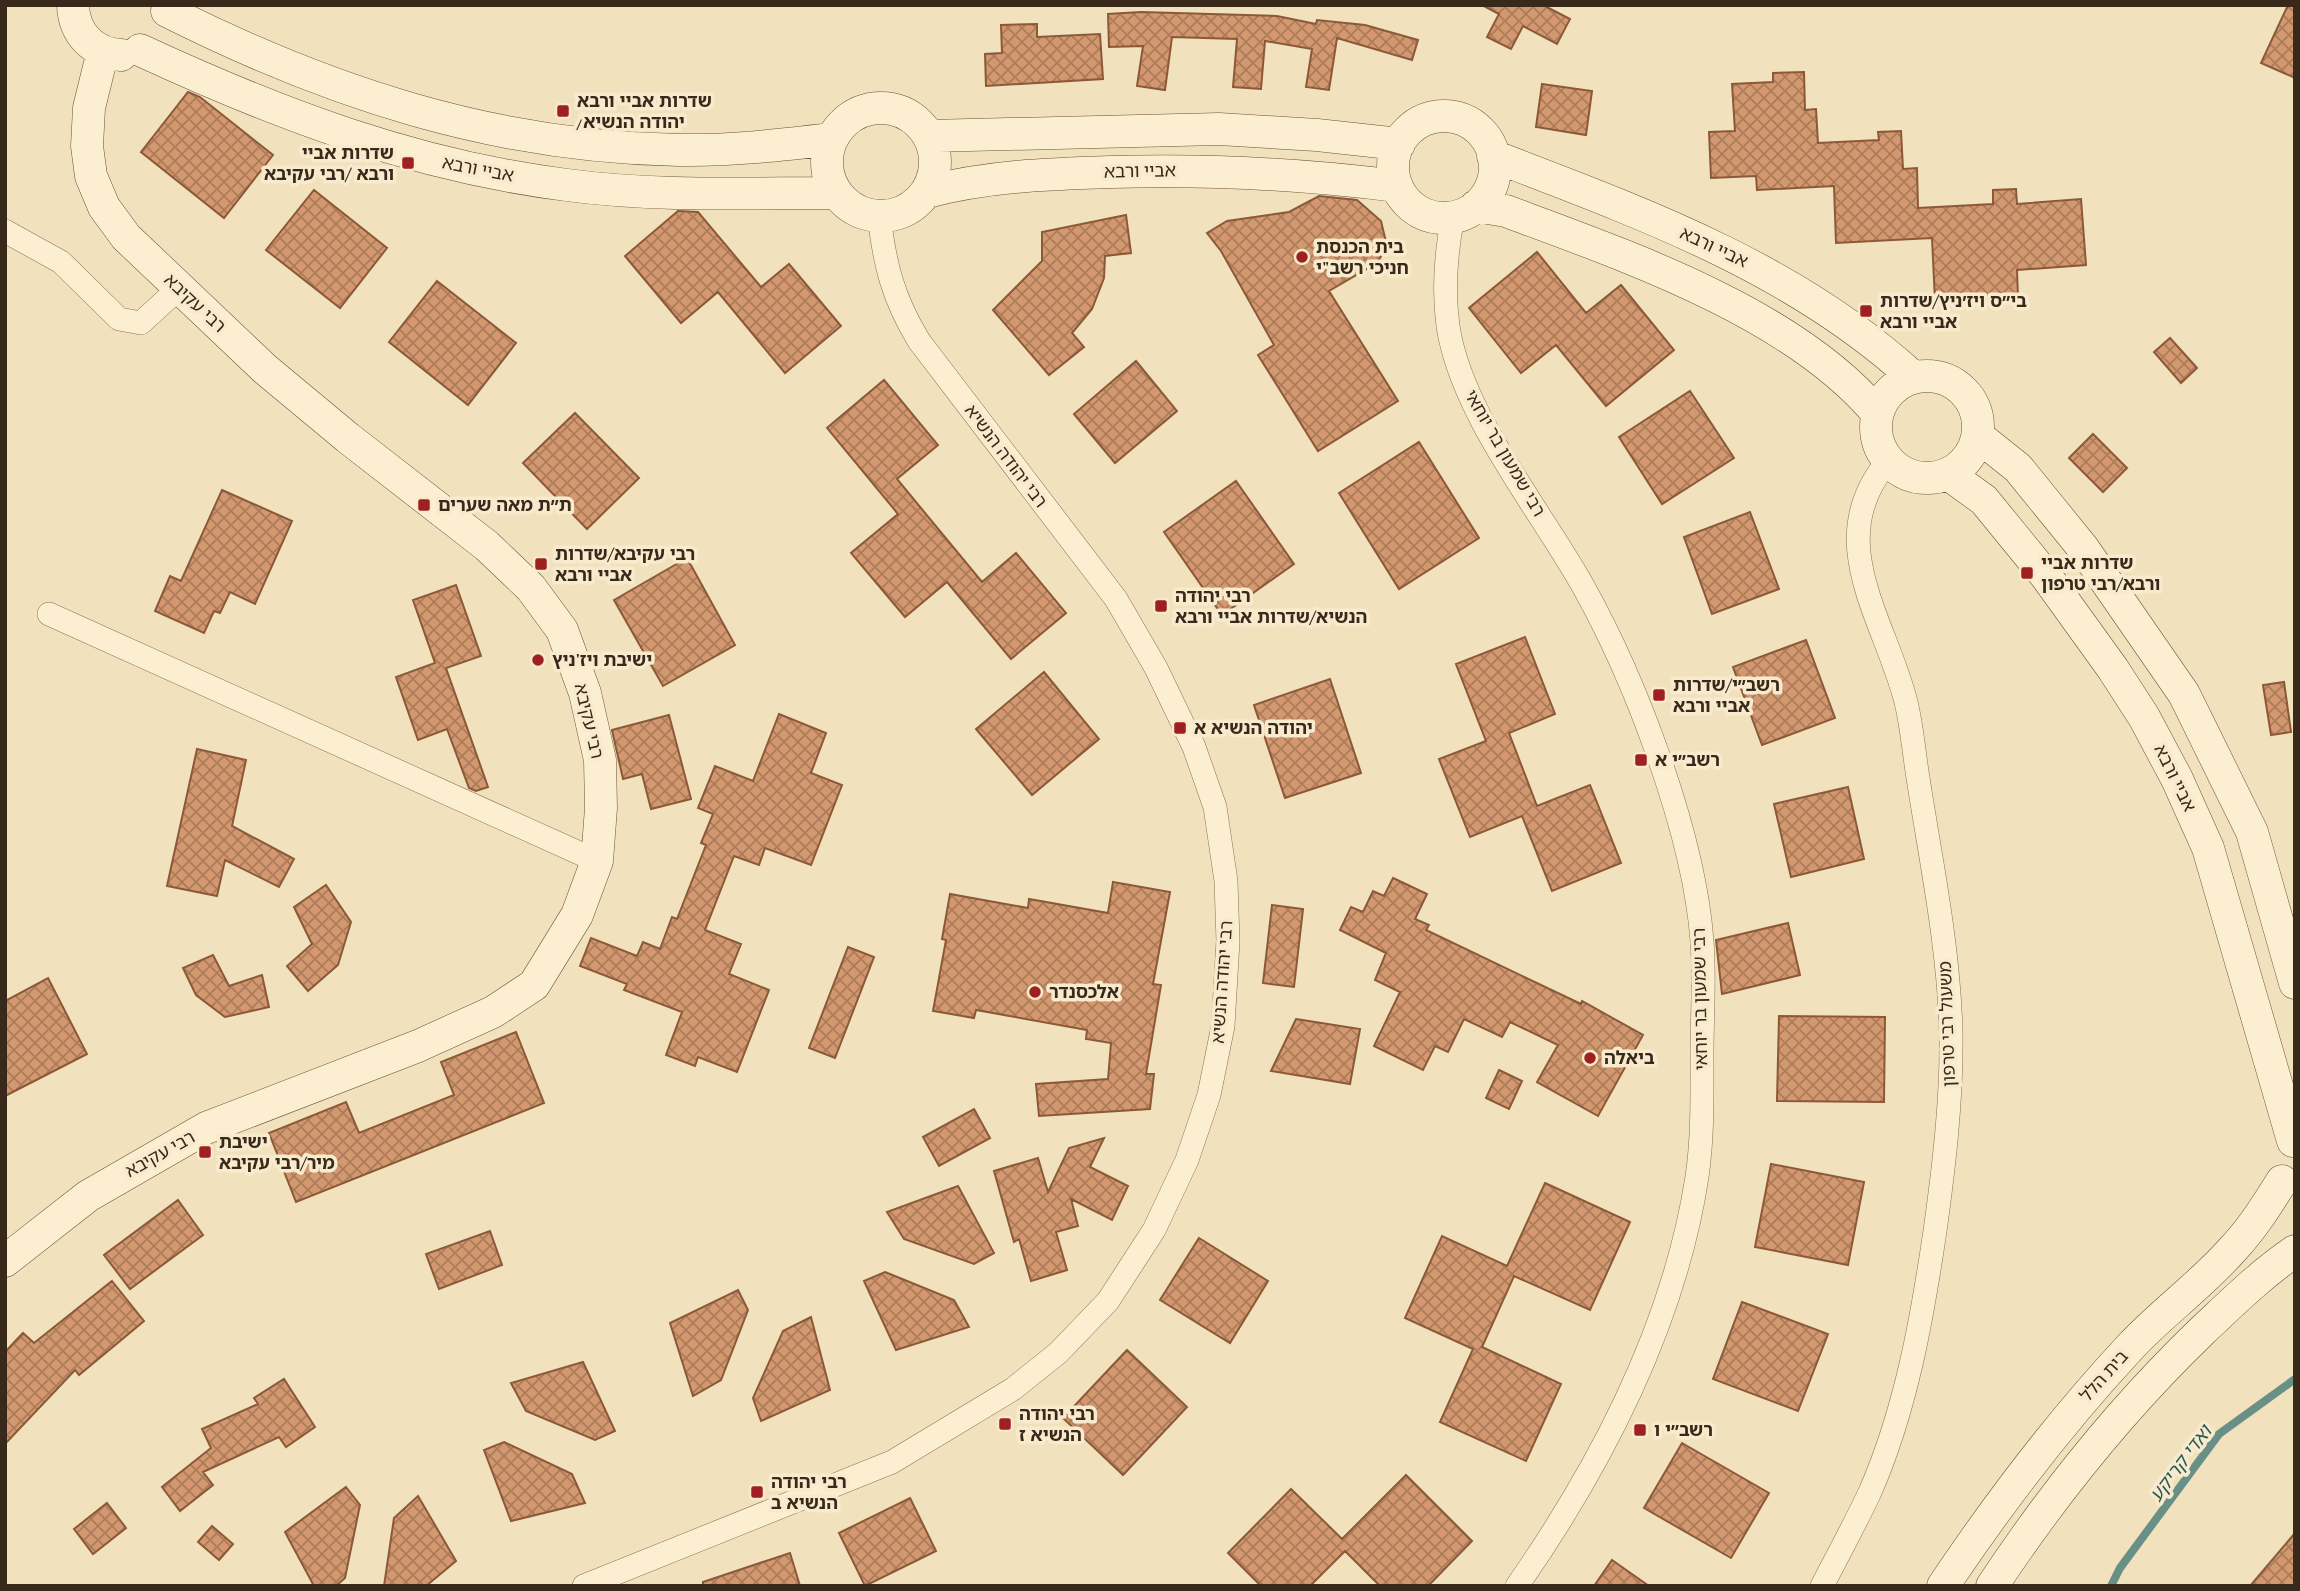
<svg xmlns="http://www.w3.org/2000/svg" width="2300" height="1591" font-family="'PT Serif','Noto Sans Hebrew',serif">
<defs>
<pattern id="building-cross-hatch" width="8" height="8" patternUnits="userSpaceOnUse" patternTransform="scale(1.75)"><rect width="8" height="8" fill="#d3986f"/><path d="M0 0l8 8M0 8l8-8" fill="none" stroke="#ac7c5a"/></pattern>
</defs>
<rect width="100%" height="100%" fill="#f1e1bd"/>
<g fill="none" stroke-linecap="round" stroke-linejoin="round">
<path stroke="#689086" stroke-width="8" d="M 2111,1586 L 2120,1568 L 2219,1434 L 2295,1379"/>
</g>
<path fill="url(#building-cross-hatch)" stroke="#8c5938" stroke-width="2" d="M 1482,5 L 1543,5 L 1570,19 L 1557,44 L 1523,26 L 1511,49 L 1487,37 L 1499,14 Z
M 2288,5 L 2295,5 L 2295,78 L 2261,63 Z
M 1141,12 L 1277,16 L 1316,24 L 1317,20 L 1365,25 L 1418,40 L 1412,60 L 1337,38 L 1329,90 L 1306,87 L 1312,49 L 1265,41 L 1261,89 L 1233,87 L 1237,39 L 1172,37 L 1165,90 L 1137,86 L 1143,46 L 1109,47 L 1108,14 Z
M 1037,24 L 1037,37 L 1100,34 L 1103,79 L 986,86 L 985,54 L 1002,53 L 1001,25 Z
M 1804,72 L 1805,110 L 1816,109 L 1818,143 L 1879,140 L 1878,132 L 1901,131 L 1903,169 L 1917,168 L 1918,208 L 1993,204 L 1993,190 L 2016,189 L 2017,204 L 2081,199 L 2086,265 L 2017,270 L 2018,297 L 1935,301 L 1932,238 L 1836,243 L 1834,186 L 1757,190 L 1756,176 L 1711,178 L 1709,132 L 1735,131 L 1732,84 L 1773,82 L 1773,73 Z
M 1542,84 L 1592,91 L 1586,135 L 1536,127 Z
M 188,92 L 200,97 L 273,155 L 224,218 L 141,152 Z
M 314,190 L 387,248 L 340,308 L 266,250 Z
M 1319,196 L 1357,200 L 1381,221 L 1387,246 L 1377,263 L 1329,291 L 1398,401 L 1318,451 L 1258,355 L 1274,345 L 1221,251 L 1207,233 L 1227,221 L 1289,212 Z
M 678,211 L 698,212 L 761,287 L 789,264 L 841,326 L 785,373 L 718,292 L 681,323 L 625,256 Z
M 1126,215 L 1131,253 L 1105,256 L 1104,278 L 1092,309 L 1072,333 L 1084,347 L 1049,375 L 993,310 L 1042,261 L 1042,232 Z
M 1537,252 L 1586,313 L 1621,285 L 1674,350 L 1606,406 L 1556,345 L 1521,373 L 1469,308 Z
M 437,281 L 516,343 L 468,405 L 389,342 Z
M 2170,338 L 2197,368 L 2181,383 L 2154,352 Z
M 1136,361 L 1177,411 L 1115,463 L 1074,414 Z
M 884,380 L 938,445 L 897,479 L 982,582 L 1016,553 L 1066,613 L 1011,659 L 947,582 L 905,617 L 851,553 L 898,514 L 827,428 Z
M 1690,391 L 1734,458 L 1662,504 L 1619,437 Z
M 575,413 L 639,478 L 587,529 L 523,463 Z
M 2093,434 L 2127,468 L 2103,492 L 2069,458 Z
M 1419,442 L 1479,538 L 1399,589 L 1339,493 Z
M 1236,481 L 1294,564 L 1222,615 L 1164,532 Z
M 222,490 L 292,521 L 255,604 L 230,592 L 220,613 L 214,611 L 204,633 L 155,611 L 170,576 L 181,581 Z
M 1750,512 L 1779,589 L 1712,614 L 1684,537 Z
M 687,558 L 735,645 L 663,686 L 614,600 Z
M 456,585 L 481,656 L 446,668 L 488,787 L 476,791 L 469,788 L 447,729 L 418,740 L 396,677 L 435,663 L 413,600 Z
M 1525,637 L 1555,714 L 1509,733 L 1537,806 L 1590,785 L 1621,863 L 1552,891 L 1522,816 L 1470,837 L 1439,759 L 1486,741 L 1456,664 Z
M 1806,640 L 1835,718 L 1762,745 L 1733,667 Z
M 1044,672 L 1099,739 L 1032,795 L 976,729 Z
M 1330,679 L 1361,773 L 1285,798 L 1254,705 Z
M 2284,682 L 2291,732 L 2271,735 L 2263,685 Z
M 779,714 L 826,733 L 811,773 L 842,785 L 811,865 L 765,848 L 759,865 L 734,856 L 705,930 L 741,944 L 729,974 L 769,990 L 737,1072 L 698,1057 L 695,1066 L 666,1055 L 682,1012 L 624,990 L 627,984 L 580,966 L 591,938 L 637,956 L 643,942 L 660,949 L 672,917 L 677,919 L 706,845 L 701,843 L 713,814 L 698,808 L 715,766 L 753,781 Z
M 669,715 L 691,799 L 651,809 L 642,774 L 623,779 L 612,730 Z
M 197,749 L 246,760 L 232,826 L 294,859 L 279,887 L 225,860 L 217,896 L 167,886 Z
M 1848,787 L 1864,859 L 1791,877 L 1774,804 Z
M 1393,878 L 1427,894 L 1415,919 L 1429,925 L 1426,930 L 1581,1004 L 1582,1001 L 1643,1035 L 1598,1116 L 1537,1082 L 1558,1045 L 1510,1022 L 1502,1037 L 1464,1019 L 1448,1052 L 1435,1046 L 1423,1070 L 1374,1046 L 1400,992 L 1375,980 L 1386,953 L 1340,930 L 1351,907 L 1363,912 L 1373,891 L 1384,896 Z
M 1113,882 L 1170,892 L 1153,984 L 1161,985 L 1146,1074 L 1154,1074 L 1150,1109 L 1039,1116 L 1036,1084 L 1108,1079 L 1111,1043 L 1086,1039 L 1087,1030 L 976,1010 L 974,1018 L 933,1011 L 946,940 L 942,939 L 950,894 L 1028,908 L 1029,899 L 1108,913 Z
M 326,885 L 351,922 L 338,965 L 308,991 L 287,966 L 312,944 L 294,907 Z
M 1272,905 L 1303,909 L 1294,987 L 1263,983 Z
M 1788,923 L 1800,975 L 1722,994 L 1716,940 Z
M 848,947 L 874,957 L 835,1058 L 809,1048 Z
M 213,955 L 229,986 L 262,975 L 269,1007 L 225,1017 L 196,995 L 183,968 Z
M 48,978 L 87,1054 L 5,1096 L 5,1001 Z
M 1779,1016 L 1885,1017 L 1884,1102 L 1777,1101 Z
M 1296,1019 L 1360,1029 L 1350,1084 L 1271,1071 Z
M 516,1032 L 544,1103 L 296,1202 L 269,1133 L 346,1102 L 359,1133 L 454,1095 L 441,1062 Z
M 1499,1070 L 1522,1081 L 1509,1109 L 1486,1098 Z
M 974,1109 L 990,1138 L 939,1166 L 923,1137 Z
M 1104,1138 L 1090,1167 L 1128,1186 L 1112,1220 L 1071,1199 L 1078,1226 L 1056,1232 L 1067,1270 L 1031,1281 L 1019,1239 L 1014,1242 L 994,1171 L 1038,1158 L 1048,1192 L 1069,1148 Z
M 1771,1164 L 1864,1182 L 1848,1265 L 1755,1247 Z
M 1545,1183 L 1630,1222 L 1590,1310 L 1514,1276 L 1482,1347 L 1561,1384 L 1526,1461 L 1440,1422 L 1473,1349 L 1405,1318 L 1442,1236 L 1507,1266 Z
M 958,1186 L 994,1253 L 974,1264 L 904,1239 L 887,1212 Z
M 178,1200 L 203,1235 L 130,1289 L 104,1255 Z
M 490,1231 L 502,1265 L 439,1289 L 426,1254 Z
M 1199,1238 L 1268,1281 L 1230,1343 L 1160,1300 Z
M 885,1272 L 954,1300 L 969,1327 L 896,1350 L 864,1281 Z
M 112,1281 L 144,1321 L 79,1375 L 75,1370 L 5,1444 L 5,1352 L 23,1333 L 34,1343 Z
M 738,1290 L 748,1310 L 721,1380 L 693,1396 L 670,1323 Z
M 1742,1302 L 1828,1334 L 1798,1411 L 1713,1379 Z
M 811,1317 L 830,1390 L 761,1421 L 753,1398 L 783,1331 Z
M 1127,1350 L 1187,1407 L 1123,1475 L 1063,1418 Z
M 583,1362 L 615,1431 L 595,1440 L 526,1411 L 511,1383 Z
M 284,1379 L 315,1427 L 286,1447 L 279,1437 L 203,1472 L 213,1485 L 180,1511 L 162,1487 L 211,1448 L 202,1429 L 258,1404 L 254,1398 Z
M 504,1442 L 572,1474 L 585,1503 L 511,1521 L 484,1450 Z
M 1682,1443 L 1769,1493 L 1731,1558 L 1644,1508 Z
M 1406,1475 L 1472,1541 L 1428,1586 L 1380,1586 L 1345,1551 L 1310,1586 L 1261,1586 L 1228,1553 L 1291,1489 L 1342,1539 Z
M 346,1487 L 360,1505 L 345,1578 L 336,1586 L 314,1586 L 285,1532 Z
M 418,1496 L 456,1561 L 426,1586 L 384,1586 L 394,1518 Z
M 910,1498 L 936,1551 L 865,1586 L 839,1533 Z
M 107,1503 L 126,1528 L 93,1554 L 74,1529 Z
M 212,1526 L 233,1544 L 219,1560 L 198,1542 Z
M 2295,1533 L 2295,1586 L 2250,1586 Z
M 790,1553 L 800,1586 L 703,1586 L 703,1582 Z
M 1612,1560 L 1649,1586 L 1594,1586 Z"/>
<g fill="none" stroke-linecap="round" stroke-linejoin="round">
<g stroke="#8a7154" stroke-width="24">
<path id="street" d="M 1453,216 C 1446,252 1443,289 1448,326 C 1461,414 1540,509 1583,586 C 1636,681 1694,833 1702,941 C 1705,978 1702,1015 1702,1052 C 1702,1093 1703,1136 1697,1177 C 1674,1326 1602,1464 1517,1586
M 5,231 L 61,262 L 119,319 L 141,323 L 179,288
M 49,614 L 597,861
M 584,1586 L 892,1462 L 1013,1389 L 1058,1353 L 1108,1301 L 1154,1230 L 1187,1160 L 1209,1095 L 1223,1026 L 1228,941 L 1226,881 L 1215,807 L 1194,747 L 1156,668 L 1116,599 L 919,341 C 893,298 885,266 879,216
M 1822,1586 C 1838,1555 1855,1524 1870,1492 C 1906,1410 1922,1319 1935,1231 C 1944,1166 1952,1099 1951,1033 C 1949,947 1931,862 1918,778 C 1914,753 1912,727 1906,702 C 1885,619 1821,540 1888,461"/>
</g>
<g stroke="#6c5238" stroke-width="33">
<path id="secondary" d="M 73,5 C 74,34 93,53 121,55
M 167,11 C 330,93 495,147 679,150 C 730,151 781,145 832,139
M 140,50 C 278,114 415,166 567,185 C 656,197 747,193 837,193
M827 162a54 54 0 1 1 108 0a54 54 0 1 1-108 0Z
M1393 167a51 51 0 1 1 102 0a51 51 0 1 1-102 0Z
M 929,136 L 1219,129 L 1317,135 L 1399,144
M 1493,156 C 1642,213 1794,268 1913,377
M 927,192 C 988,176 1048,174 1111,172 C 1207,169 1301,174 1397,186
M 1476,206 L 1506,211 C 1627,256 1793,313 1877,413
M1876 427a51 51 0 1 1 102 0a51 51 0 1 1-102 0Z
M 1978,436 L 2018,468 L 2083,548 L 2184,694 L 2252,832 L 2295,983
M 1948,474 L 1984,500 L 2046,576 L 2113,669 L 2144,717 L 2177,779 L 2208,848 L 2293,1141
M 5,1261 L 88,1196 L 206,1128 L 418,1046 L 493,1012 L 534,985 L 577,915 L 597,861 L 601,808 L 600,760 L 585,693 L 562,630 L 531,588 L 487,546 L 348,438 L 265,369 L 126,237 L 104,207 L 91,176 L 87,146 L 89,108 L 103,51
M 1943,1586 C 2000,1501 2061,1421 2131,1346 C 2163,1312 2201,1285 2232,1250 C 2252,1229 2267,1205 2282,1181
M 1992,1586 C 2053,1494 2123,1407 2202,1331 C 2232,1303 2261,1274 2295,1251"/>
</g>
<use href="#street" stroke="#fceed0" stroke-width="23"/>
<use href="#secondary" stroke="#fceed0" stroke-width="32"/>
</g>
<g fill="#9e2021" stroke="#f8ebcd" stroke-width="2.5">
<rect x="556" y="104" width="14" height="14" rx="3.5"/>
<rect x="401" y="156" width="14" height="14" rx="3.5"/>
<circle cx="1302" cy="257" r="7"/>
<rect x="1859" y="304" width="14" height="14" rx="3.5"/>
<rect x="417" y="498" width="14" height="14" rx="3.5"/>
<rect x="534" y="557" width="14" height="14" rx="3.5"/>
<rect x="2020" y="566" width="14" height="14" rx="3.5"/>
<rect x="1154" y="599" width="14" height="14" rx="3.5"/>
<circle cx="538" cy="660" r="7"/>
<rect x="1652" y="688" width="14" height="14" rx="3.5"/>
<rect x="1173" y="721" width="14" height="14" rx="3.5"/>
<rect x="1634" y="753" width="14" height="14" rx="3.5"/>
<circle cx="1035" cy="992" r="7"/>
<circle cx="1590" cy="1058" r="7"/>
<rect x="198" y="1145" width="14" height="14" rx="3.5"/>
<rect x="998" y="1417" width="14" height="14" rx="3.5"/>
<rect x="1633" y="1423" width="14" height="14" rx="3.5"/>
<rect x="750" y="1485" width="14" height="14" rx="3.5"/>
</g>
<g text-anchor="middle" stroke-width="7" stroke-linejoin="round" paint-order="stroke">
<g font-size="18" font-weight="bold" fill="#38291b" stroke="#f8ebcd" text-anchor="start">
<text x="577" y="107">שדרות אביי ורבא<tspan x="577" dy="21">/יהודה הנשיא</tspan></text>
<text x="394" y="159" text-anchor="end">שדרות אביי<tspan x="394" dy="21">ורבא /רבי עקיבא</tspan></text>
<text x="1316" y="253">בית הכנסת<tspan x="1316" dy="21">חניכי רשב"י</tspan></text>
<text x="1880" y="307">בי״ס ויז׳ניץ/שדרות<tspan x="1880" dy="21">אביי ורבא</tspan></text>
<text x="438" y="511">ת״ת מאה שערים</text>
<text x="555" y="560">רבי עקיבא/שדרות<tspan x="555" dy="21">אביי ורבא</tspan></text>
<text x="2041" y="569">שדרות אביי<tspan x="2041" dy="21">ורבא/רבי טרפון</tspan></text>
<text x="1175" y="602">רבי יהודה<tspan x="1175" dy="21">הנשיא/שדרות אביי ורבא</tspan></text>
<text x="552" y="666">ישיבת ויז'ניץ</text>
<text x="1673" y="691">רשב״י/שדרות<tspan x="1673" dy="21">אביי ורבא</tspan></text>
<text x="1194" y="734">יהודה הנשיא א</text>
<text x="1655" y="766">רשב״י א</text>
<text x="1049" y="998">אלכסנדר</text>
<text x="1604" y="1064">ביאלה</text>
<text x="219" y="1148">ישיבת<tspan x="219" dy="21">מיר/רבי עקיבא</tspan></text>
<text x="1019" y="1420">רבי יהודה<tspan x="1019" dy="21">הנשיא ז</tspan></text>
<text x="1654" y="1436">רשב״י ו</text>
<text x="771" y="1488">רבי יהודה<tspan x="771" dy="21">הנשיא ב</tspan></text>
</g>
<g font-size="18" fill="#38291b" stroke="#f8ebcd">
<text transform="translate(478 169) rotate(11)" y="6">אביי ורבא</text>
<text transform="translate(1140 171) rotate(-1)" y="6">אביי ורבא</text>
<text transform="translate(1714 247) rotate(25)" y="6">אביי ורבא</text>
<text transform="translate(195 303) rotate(43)" y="6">רבי עקיבא</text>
<text transform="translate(1505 453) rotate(60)" y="6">רבי שמעון בר יוחאי</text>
<text transform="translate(1006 456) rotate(53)" y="6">רבי יהודה הנשיא</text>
<text transform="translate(589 721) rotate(77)" y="6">רבי עקיבא</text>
<text transform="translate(2175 778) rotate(64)" y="6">אביי ורבא</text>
<text transform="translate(1222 982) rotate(-86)" y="6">רבי יהודה הנשיא</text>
<text transform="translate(1700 999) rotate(-91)" y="6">רבי שמעון בר יוחאי</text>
<text transform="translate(1947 1024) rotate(-92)" y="6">משעול רבי טרפון</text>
<text transform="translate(160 1154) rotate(-29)" y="6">רבי עקיבא</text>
<text transform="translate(2104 1376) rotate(-48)" y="6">בית הלל</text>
</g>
<g font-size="19" font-style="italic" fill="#285a56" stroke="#f8ebcd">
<text transform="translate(2180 1463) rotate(-53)" y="7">ואדי קריקע</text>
</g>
</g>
<rect width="2300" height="1591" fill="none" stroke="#38291b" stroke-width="14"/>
</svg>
